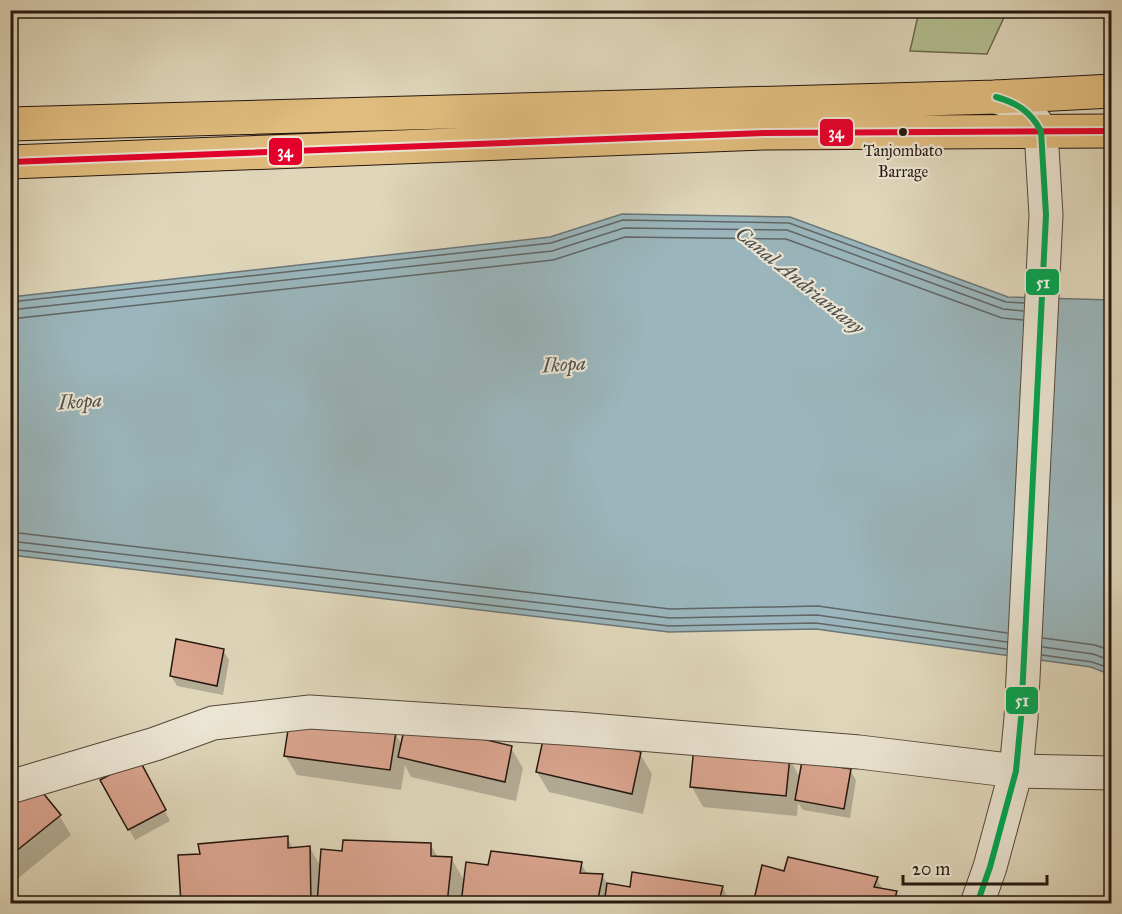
<svg xmlns="http://www.w3.org/2000/svg" width="1122" height="914" font-family="'IM FELL Great Primer',serif">
<rect width="100%" height="100%" fill="#e0d7bb"/>
<filter id="stains"><feTurbulence type="fractalNoise" baseFrequency=".00333" numOctaves="4"/><feColorMatrix values="0 0 0 0 .2 0 0 0 0 .09 0 0 0 0 .02 0 0 0 .5 -.17"/></filter>
<radialGradient id="worn" r=".72"><stop offset=".6" stop-color="#630" stop-opacity="0"/><stop offset="1" stop-color="#630" stop-opacity=".3"/></radialGradient>
<path fill="#b3be90" stroke="#6c6a50" stroke-width="1.5" d="M 919,11 L 919,10 L 1007,11 L 987,54 L 910,51 Z"/>
<path fill="#9ab6bc" stroke="#6b7677" stroke-width="1.5" d="M 622,214 L 790,217 L 1008,297 L 1111,300 L 1111,675 L 1091,667 L 816,629 L 669,632 L 11,555 L 11,297 L 550,237 Z"/>
<path fill="#0003" d="M 223,650 L 229,660 L 223,695 L 177,686 L 171,676 Z
M 395,733 L 402,745 L 511,748 L 523,768 L 516,801 L 411,777 L 405,765 L 401,790 L 297,775 L 285,755 Z
M 640,754 L 652,774 L 643,814 L 549,792 L 537,772 Z
M 789,758 L 800,777 L 850,770 L 856,780 L 850,818 L 803,810 L 798,803 L 797,816 L 703,807 L 692,787 Z
M 144,771 L 170,821 L 135,840 L 102,780 Z
M 10,803 L 59,815 L 71,835 L 10,885 Z
M 287,837 L 293,849 L 310,848 L 321,867 L 344,852 L 431,845 L 438,858 L 451,858 L 465,882 L 490,867 L 581,864 L 588,875 L 602,875 L 608,885 L 631,888 L 722,887 L 729,899 L 743,900 L 745,904 L 182,904 L 202,855 Z
M 785,873 L 877,879 L 883,890 L 896,892 L 903,904 L 754,904 Z"/>
<g fill="none" stroke-linecap="round" stroke-linejoin="round">
<path stroke="#606666" stroke-width="1.5" d="M 10,302 L 551,243 L 623,220 L 789,223 L 1006,302 L 1024,303
M 10,310 L 552,251 L 624,228 L 787,230 L 1003,309 L 1023,311
M 10,319 L 553,260 L 625,237 L 786,239 L 1002,318 L 1023,320
M 10,532 L 670,609 L 818,606 L 1007,633
M 10,541 L 670,618 L 817,615 L 1007,642
M 10,549 L 669,626 L 816,623 L 1006,649
M 1043,638 L 1095,645 L 1112,651
M 1043,647 L 1093,654 L 1112,661
M 1042,655 L 1092,662 L 1112,669"/>
</g>
<path fill="#daa48f" stroke="#25170f" stroke-width="1.5" d="M 176,639 L 224,649 L 217,686 L 170,676 Z
M 290,717 L 396,732 L 390,770 L 284,756 Z
M 406,721 L 512,746 L 505,782 L 398,757 Z
M 545,731 L 641,752 L 632,794 L 536,772 Z
M 694,747 L 790,756 L 786,796 L 690,787 Z
M 139,759 L 166,810 L 128,830 L 100,780 Z
M 802,761 L 851,769 L 844,809 L 795,800 Z
M 34,782 L 61,815 L 10,856 L 10,801 Z
M 288,836 L 288,848 L 310,846 L 311,904 L 181,904 L 178,855 L 200,854 L 198,844 Z
M 343,840 L 431,843 L 431,856 L 452,857 L 447,904 L 317,904 L 321,849 L 342,851 Z
M 491,851 L 582,862 L 580,873 L 603,874 L 597,904 L 461,904 L 466,862 L 488,865 Z
M 788,857 L 878,877 L 874,887 L 897,891 L 893,904 L 753,904 L 762,865 L 784,871 Z
M 632,872 L 723,886 L 720,897 L 744,898 L 742,904 L 604,904 L 607,883 L 630,887 Z"/>
<g fill="none" stroke-linecap="round" stroke-linejoin="round">
<g stroke="#54473a" stroke-width="35">
<path id="minor" d="M 10,787 L 155,744 L 213,723 L 310,712 L 578,729 L 859,752 L 1016,771 L 1112,773"/>
</g>
<g stroke="#54473a" stroke-width="35">
<path id="tertiary" d="M 977,904 L 990,867 L 1016,771 L 1021,718 L 1046,215 L 1041,131 C 1030,111 1017,103 996,97"/>
</g>
<g stroke="#25170f" stroke-width="35">
<path id="primary" d="M 10,124 L 996,97 L 1112,91
M 10,162 L 764,133 L 1112,131"/>
</g>
<use href="#minor" stroke="#ebe5d3" stroke-width="33"/>
<use href="#tertiary" stroke="#ebe5d3" stroke-width="33"/>
<use href="#primary" stroke="#e0bc7e" stroke-width="33"/>
<g stroke="#ebe5d3" stroke-width="10">
<path id="bus-1" d="M 10,162 L 764,133 L 1112,131"/>
</g>
<g stroke="#ebe5d3" stroke-width="10">
<path id="bus-2" d="M 977,904 L 990,867 L 1016,771 L 1021,718 L 1046,215 L 1041,131 C 1030,111 1017,103 996,97"/>
</g>
<use href="#bus-1" stroke="#e4002b" stroke-width="6"/>
<use href="#bus-2" stroke="#00a651" stroke-width="6"/>
</g>
<circle fill="#25170f" stroke="#ebe5d3" stroke-width="2" cx="903" cy="132" r="5"/>
<g text-anchor="middle" stroke-width="4.5" stroke-linejoin="round" paint-order="stroke">
<g font-size="16" fill="#25170f" stroke="#ebe5d3">
<text x="903" y="156">Tanjombato<tspan x="903" dy="21">Barrage</tspan></text>
</g>
<g font-size="20" font-style="italic" fill="#4e4f4c" stroke="#ebe5d3">
<text transform="translate(800 280) rotate(39)" y="7">Canal Andriantany</text>
<text transform="translate(564 364) rotate(-4)" y="7">Ikopa</text>
<text transform="translate(80 401) rotate(-4)" y="7">Ikopa</text>
</g>
</g>
<g stroke="#ebe5d3" stroke-width="2">
<rect x="819" y="118" width="35" height="29" rx="6" fill="#e4002b"/>
<rect x="268" y="137" width="35" height="29" rx="6" fill="#e4002b"/>
<rect x="1025" y="268" width="35" height="28" rx="6" fill="#00a651"/>
<rect x="1005" y="686" width="34" height="29" rx="6" fill="#00a651"/>
</g>
<g font-size="16" text-anchor="middle" font-weight="bold" fill="#fff">
<text x="836" y="138">34</text>
<text x="285" y="157">34</text>
<text x="1043" y="288">51</text>
<text x="1022" y="706">51</text>
</g>
<rect width="1122" height="914" fill="none" stroke="#e0d7bb" stroke-width="36"/>
<rect x="12" y="12" width="1098" height="890" fill="none" stroke="#25170f" stroke-width="3"/>
<rect x="18" y="18" width="1086" height="878" fill="none" stroke="#25170f" stroke-width="1.5"/>
<path d="M903 875v9h144v-9" fill="none" stroke="#25170f" stroke-width="3"/>
<text x="912" y="875" font-size="18" fill="#25170f" stroke="#ebe5d3" stroke-width="4.5" paint-order="stroke">20 m</text>
<rect width="100%" height="100%" filter="url(#stains)"/>
<rect width="100%" height="100%" fill="url(#worn)"/>
</svg>
